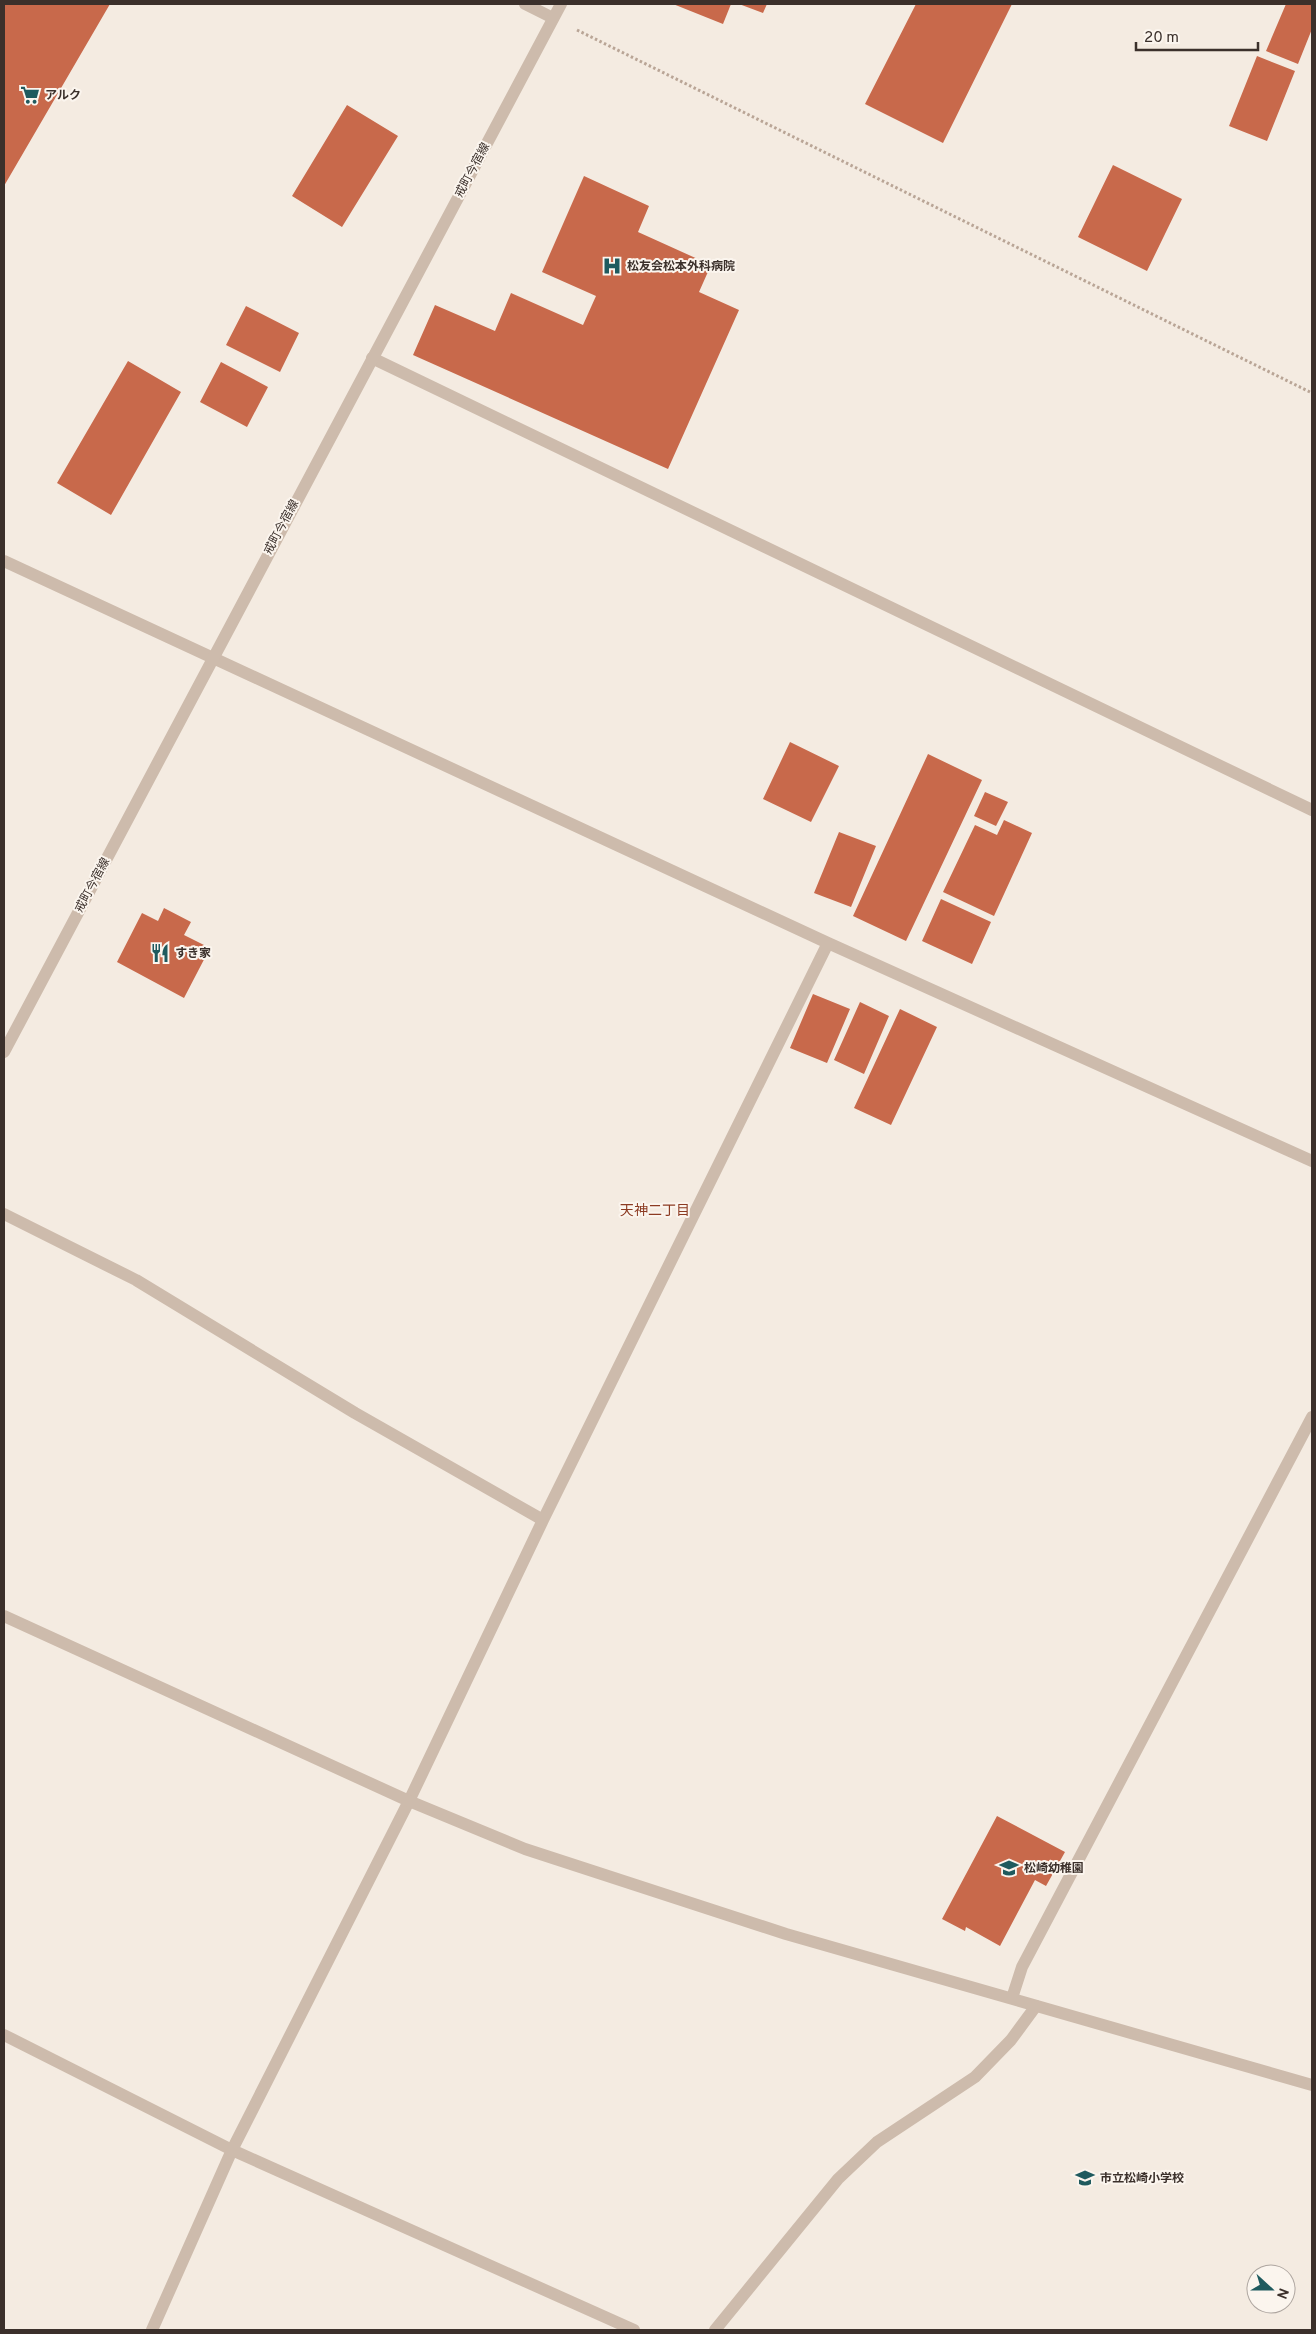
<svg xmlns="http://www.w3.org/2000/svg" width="1316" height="2334" font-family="Overpass,'Noto Sans JP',sans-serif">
<rect width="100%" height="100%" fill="#f4ebe1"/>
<path fill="#c8694b" d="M 4,4 L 110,4 L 4,186 Z
M 673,4 L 731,4 L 723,24 Z
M 739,4 L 767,4 L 763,13 Z
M 916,4 L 1012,4 L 943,143 L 865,104 Z
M 1286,4 L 1312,4 L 1312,29 L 1298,64 L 1266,51 Z
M 1257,56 L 1295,71 L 1267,141 L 1229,126 Z
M 347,105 L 398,136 L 342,227 L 292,196 Z
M 1113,165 L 1182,199 L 1147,271 L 1078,237 Z
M 584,176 L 649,206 L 638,232 L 711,265 L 699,292 L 739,310 L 668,469 L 413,355 L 435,305 L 495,331 L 511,293 L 583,325 L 596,296 L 542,272 Z
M 246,306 L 299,333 L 280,372 L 226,345 Z
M 128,361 L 181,392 L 111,515 L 57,483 Z
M 221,362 L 268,387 L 247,427 L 200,402 Z
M 790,742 L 839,766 L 811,822 L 763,799 Z
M 928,754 L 982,780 L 906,941 L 853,916 Z
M 985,792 L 1008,802 L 996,826 L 974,816 Z
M 1004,820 L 1032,833 L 994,916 L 943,892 L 975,825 L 997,835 Z
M 839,832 L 876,846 L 851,907 L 814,893 Z
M 941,899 L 991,922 L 972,964 L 922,941 Z
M 164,908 L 191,922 L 184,935 L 210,948 L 184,998 L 117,962 L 142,913 L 158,921 Z
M 813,994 L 850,1009 L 827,1063 L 790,1048 Z
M 860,1002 L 889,1016 L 864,1074 L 834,1060 Z
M 900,1009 L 937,1027 L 891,1125 L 854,1108 Z
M 997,1816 L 1065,1852 L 1046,1886 L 1035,1880 L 1000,1946 L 966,1927 L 965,1931 L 942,1919 Z"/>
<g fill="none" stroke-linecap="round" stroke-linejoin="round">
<path stroke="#b9a596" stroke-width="3" stroke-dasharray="2.5 2.5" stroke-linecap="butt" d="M 577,30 L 1312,393"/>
<path stroke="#cdbbac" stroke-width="12" d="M 525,4 L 553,18
M 372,358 L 1312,810
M 4,561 L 828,943 L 1312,1161
M 4,1214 L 136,1280 L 355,1413 L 543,1520
M 1012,1998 L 1022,1967 L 1312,1417
M 4,2035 L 232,2150 L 634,2330
M 152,2330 L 232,2150 L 409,1801 L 543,1520 L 828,943
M 715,2330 L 838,2179 L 877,2142 L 975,2077 L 1011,2040 L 1036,2006"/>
<path stroke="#cdbbac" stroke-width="12" d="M 4,1052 L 561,4
M 4,1616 L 409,1801 L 525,1849 L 786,1934 L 1312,2085"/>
</g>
<defs>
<g id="supermarket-bare" transform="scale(1.5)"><path d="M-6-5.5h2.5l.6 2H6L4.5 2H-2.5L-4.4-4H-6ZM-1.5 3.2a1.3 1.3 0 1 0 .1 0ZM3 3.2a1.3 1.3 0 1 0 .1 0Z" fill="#1f5a5e" stroke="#fbf5ee" stroke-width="2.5" paint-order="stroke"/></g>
<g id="hospital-bare" transform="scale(1.5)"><path d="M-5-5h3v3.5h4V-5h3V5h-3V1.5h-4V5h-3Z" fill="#1f5a5e" stroke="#fbf5ee" stroke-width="2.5" paint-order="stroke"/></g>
<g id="restaurant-bare" transform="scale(1.5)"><path d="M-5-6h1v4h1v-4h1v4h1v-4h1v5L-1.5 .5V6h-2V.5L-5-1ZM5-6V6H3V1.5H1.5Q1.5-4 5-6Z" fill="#1f5a5e" stroke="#fbf5ee" stroke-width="2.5" paint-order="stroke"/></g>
<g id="school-bare" transform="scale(1.5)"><path d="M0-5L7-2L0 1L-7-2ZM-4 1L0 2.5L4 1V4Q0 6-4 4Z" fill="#1f5a5e" stroke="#fbf5ee" stroke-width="2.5" paint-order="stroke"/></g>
</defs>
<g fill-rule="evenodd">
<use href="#supermarket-bare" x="30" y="95"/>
<use href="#hospital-bare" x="612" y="266"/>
<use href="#restaurant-bare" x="160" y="953"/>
<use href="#school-bare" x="1009" y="1868"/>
<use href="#school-bare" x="1085" y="2178"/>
</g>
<g text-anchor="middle" stroke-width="4" stroke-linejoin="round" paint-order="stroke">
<g font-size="12" font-weight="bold" fill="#3b302b" stroke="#fbf5ee" text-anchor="start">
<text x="45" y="99">アルク</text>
<text x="627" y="270">松友会松本外科病院</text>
<text x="175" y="957">すき家</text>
<text x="1024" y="1872">松崎幼稚園</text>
<text x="1100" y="2182">市立松崎小学校</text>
</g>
<g font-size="12" fill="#3b302b" stroke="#fbf5ee">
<text transform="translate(472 170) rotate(-62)" y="4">戒町今宿線</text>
<text transform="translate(281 527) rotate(-62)" y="4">戒町今宿線</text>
<text transform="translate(92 885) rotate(-62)" y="4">戒町今宿線</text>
</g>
<g font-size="14" fill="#8c3b22" stroke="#fbf5ee">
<text x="655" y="1215">天神二丁目</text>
</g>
</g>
<rect width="1316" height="2334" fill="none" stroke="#3b302b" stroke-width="10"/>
<g transform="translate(1271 2289) rotate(111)"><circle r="24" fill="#fbf5ee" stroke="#aea6a0"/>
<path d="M0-4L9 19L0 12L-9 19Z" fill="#1f5a5e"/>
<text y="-8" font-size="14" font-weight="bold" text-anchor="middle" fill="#3b302b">N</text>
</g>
<path d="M1136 42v8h122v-8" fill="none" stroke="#3b302b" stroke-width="2.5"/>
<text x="1144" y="42" font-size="15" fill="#3b302b" stroke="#fbf5ee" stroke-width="4" paint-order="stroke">20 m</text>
</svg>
